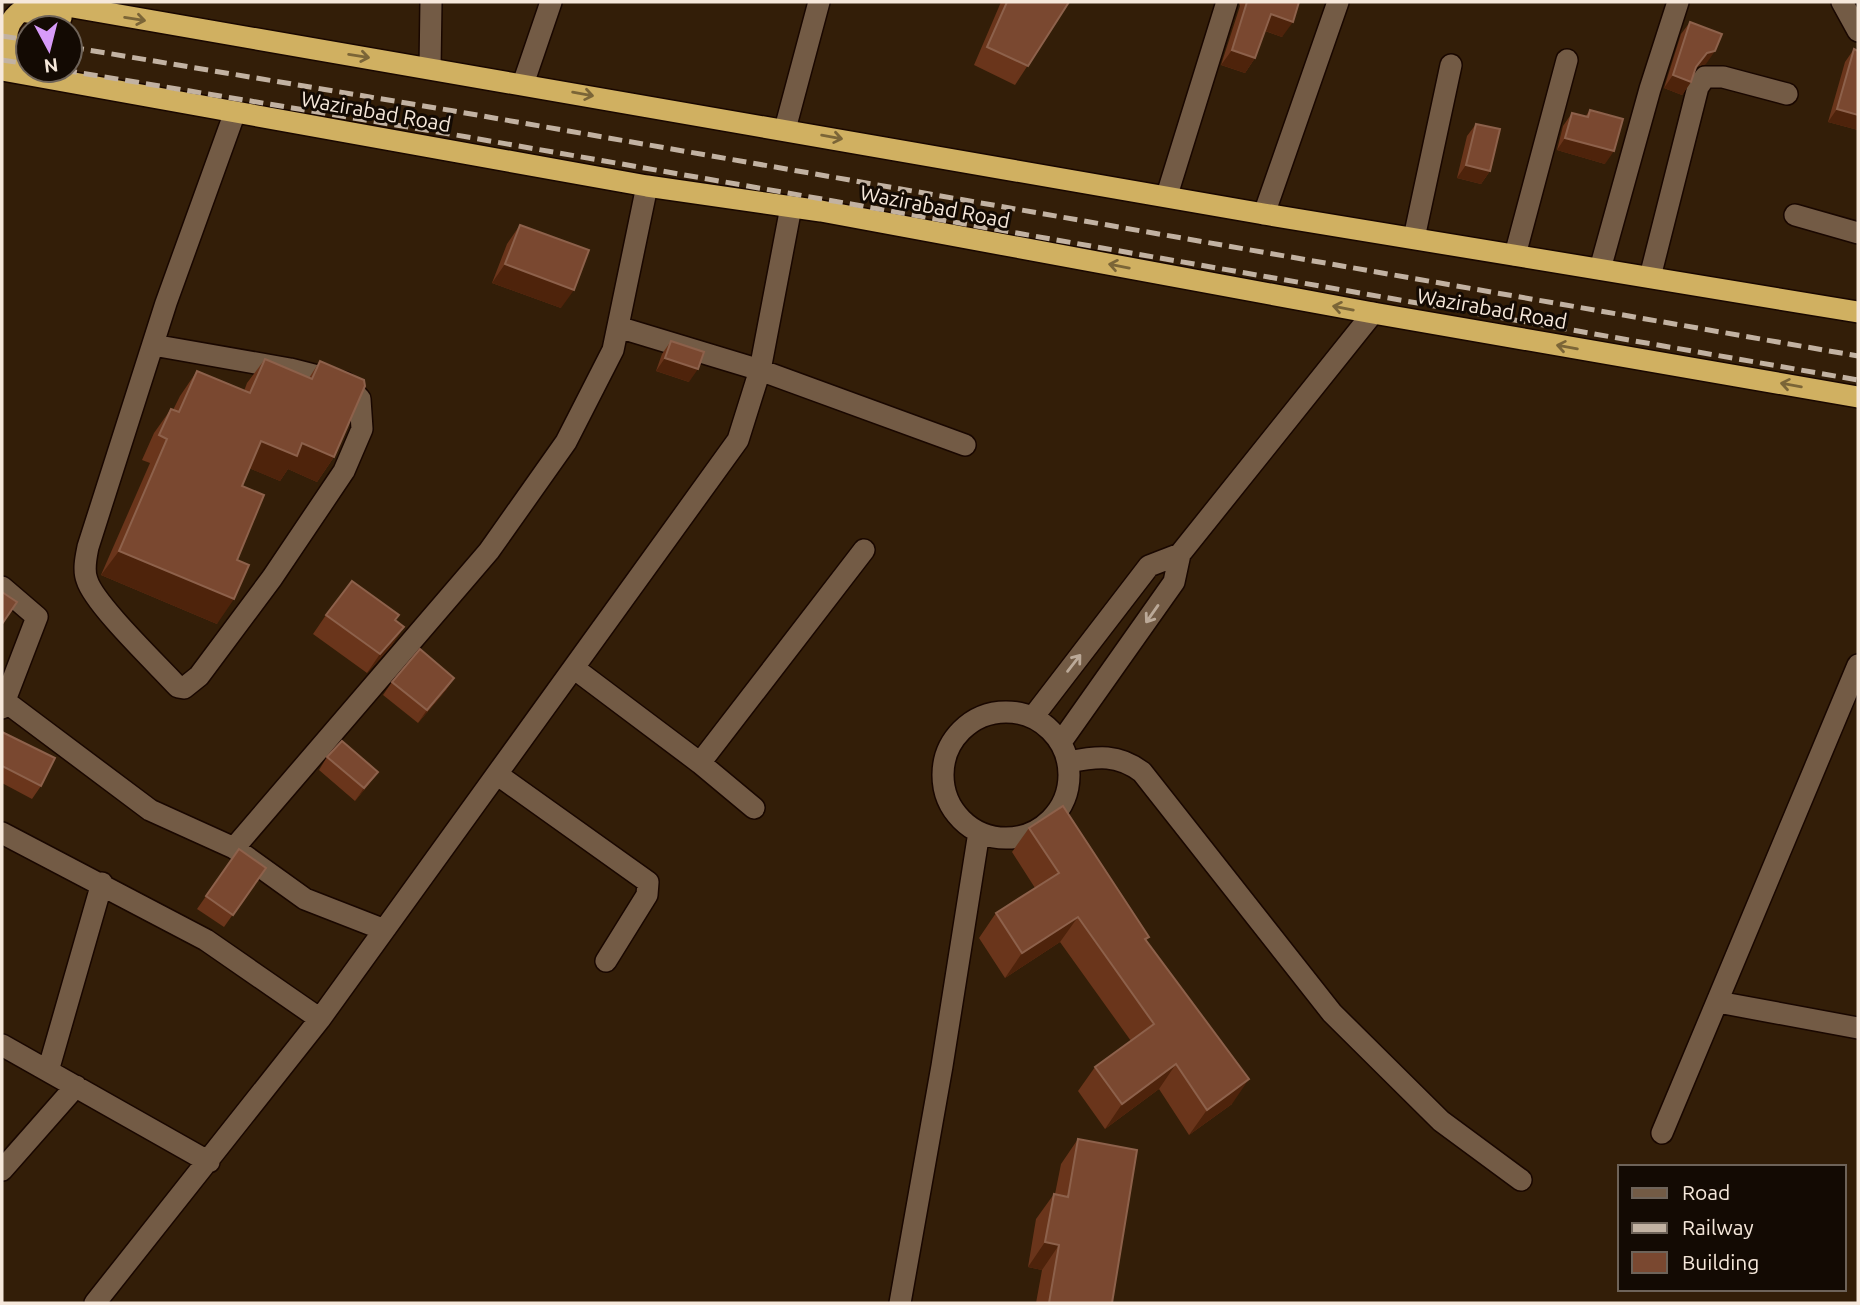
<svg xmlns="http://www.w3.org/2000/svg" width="1860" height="1305" font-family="Ubuntu,sans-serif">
<rect width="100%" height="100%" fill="#331e08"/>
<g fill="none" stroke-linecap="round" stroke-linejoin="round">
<g stroke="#190700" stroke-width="24">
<path id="minor" d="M 1842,2 L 1858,31
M 430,68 L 431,2
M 523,84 L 551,2
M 785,129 L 819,2
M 1167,195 L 1227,2
M 1264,214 L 1338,2
M 1795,215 L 1858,233
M 1414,238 L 1451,65
M 1515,255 L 1567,60
M 1600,269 L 1650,89 L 1678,2
M 1650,277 L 1698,87 L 1705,77 L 1723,77 L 1787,94
M 618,327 L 760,370 L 965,445
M 153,345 L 290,369 L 345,383 L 360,399 L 362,429 L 344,471 L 272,578 L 199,676 L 184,688 L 178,687 C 158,665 94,604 87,580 C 83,570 86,557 88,547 L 166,303 L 235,112
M 2,587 L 37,617 L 2,708
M 575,669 L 700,763 L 754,808
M 2,699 L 150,810 L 234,848 L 305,899 L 382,929
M943 775a63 63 0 1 1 126 0a63 63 0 1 1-126 0Z
M 1033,717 L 1149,566 L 1180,554
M 1061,742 L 1174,582 L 1180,554 L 1373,313
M 1069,762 C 1098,756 1118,754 1142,772 L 1332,1013 L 1441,1121 L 1521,1180
M 700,763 L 864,550
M 498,775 L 648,882 L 647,895 L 606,961
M 2,833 L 206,940 L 320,1019
M 234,848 L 489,551 L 566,442 L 613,350 L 647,186
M 1718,1002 L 1858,1028
M 2,1045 L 209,1162
M 48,1071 L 102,883
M 1662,1133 L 1858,665
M 2,1170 L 76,1086
M 95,1303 L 320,1019 L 738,440 L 760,370 L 791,207
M 900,1303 L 942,1066 L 979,832"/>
</g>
<g stroke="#190700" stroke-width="24">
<path id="highway" d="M 44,2 L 1264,214 L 1858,312
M 28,62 L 10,55 C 4,39 6,22 21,11 L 61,18
M 2,70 L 647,186 L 821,211 L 1373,313 L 1858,397"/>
</g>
<use href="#minor" stroke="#735b45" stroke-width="21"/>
<use href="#highway" stroke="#d0b061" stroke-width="21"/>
<path stroke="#c2b2a2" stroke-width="5" stroke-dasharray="14 7" stroke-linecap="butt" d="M 2,36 L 28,40
M 70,47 L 454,111 L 1858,356
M 2,60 L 28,64
M 63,70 L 450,134 L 1858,380"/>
</g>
<path fill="#6a351b" d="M 1001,2 L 1069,2 L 1015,85 L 974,65 Z
M 1239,2 L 1299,2 L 1282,37 L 1265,31 L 1255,58 L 1245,73 L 1221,65 L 1240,6 Z
M 1690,22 L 1706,64 L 1698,66 L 1695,70 L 1691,82 L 1682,95 L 1664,88 L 1681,34 Z
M 1854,49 L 1858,51 L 1858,130 L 1828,122 L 1845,62 Z
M 1590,110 L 1605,164 L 1557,150 L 1563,126 L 1572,113 L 1585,117 Z
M 1476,124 L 1490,171 L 1481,184 L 1457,178 L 1467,136 Z
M 520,225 L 561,308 L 492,283 L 507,244 Z
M 671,341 L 689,382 L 656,371 L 662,354 Z
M 265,359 L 309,378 L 320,361 L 334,457 L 317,482 L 288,469 L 280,481 L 249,468 L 242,486 L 237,560 L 217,624 L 101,575 L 150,463 L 142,460 L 154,433 L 171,409 L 173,410 L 180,396 L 197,371 L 244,391 L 247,383 Z
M 326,615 L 395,620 L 404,627 L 391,646 L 367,673 L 313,634 Z
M 454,678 L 446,690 L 418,723 L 383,695 L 392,682 Z
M 2,732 L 41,786 L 32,799 L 2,783 Z
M 327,757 L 369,784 L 355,801 L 319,770 Z
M 1029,828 L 1149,937 L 1146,941 L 1232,1104 L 1189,1135 L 1159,1089 L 1105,1129 L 1078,1091 L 1095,1067 L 1131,1041 L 1060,942 L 1005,978 L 979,938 L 996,913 L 1035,888 L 1012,852 Z
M 239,849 L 266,868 L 224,927 L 197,909 Z
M 1078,1139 L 1112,1303 L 1036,1303 L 1042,1270 L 1028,1267 L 1036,1219 L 1054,1194 L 1055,1194 L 1061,1164 Z"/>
<path fill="#4e230b" d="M 1271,14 L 1293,22 L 1282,37 L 1260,29 Z
M 1232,50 L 1255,58 L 1245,73 L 1221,65 Z
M 1715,51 L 1706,64 L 1698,66 L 1687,79 L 1707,53 Z
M 1673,75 L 1691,82 L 1682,95 L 1664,88 Z
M 1837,109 L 1858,115 L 1858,130 L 1828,122 Z
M 1565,138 L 1614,151 L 1605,164 L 1557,150 Z
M 1466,165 L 1490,171 L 1481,184 L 1457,178 Z
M 505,264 L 574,290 L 561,308 L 492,283 Z
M 665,358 L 698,369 L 689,382 L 656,371 Z
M 261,441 L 302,443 L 334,457 L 317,482 L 288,469 L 280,481 L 244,466 Z
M 119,551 L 234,599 L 217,624 L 101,575 Z
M 404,627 L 391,646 L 367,673 L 380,654 Z
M 454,678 L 446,690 L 418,723 L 427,710 Z
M 378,772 L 369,784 L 355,801 L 364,788 Z
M 1078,917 L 1060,942 L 1005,978 L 1022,953 Z
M 1176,1064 L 1159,1089 L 1105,1129 L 1122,1104 Z
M 1249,1079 L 1232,1104 L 1189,1135 L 1207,1110 Z
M 1045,1242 L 1059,1245 L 1042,1270 L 1028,1267 Z"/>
<path fill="#7a4830" stroke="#8d614b" stroke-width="2" d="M 1007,2 L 1069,2 L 1028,66 L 987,47 Z
M 1247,2 L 1299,2 L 1293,22 L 1271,14 L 1255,58 L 1232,50 Z
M 1690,22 L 1722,34 L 1715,51 L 1707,53 L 1696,67 L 1691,82 L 1673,75 Z
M 1854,49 L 1858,51 L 1858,115 L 1837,109 Z
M 1590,110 L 1623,119 L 1614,151 L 1565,138 L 1572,113 L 1588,117 Z
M 1476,124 L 1500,129 L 1490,171 L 1466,165 Z
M 520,225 L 589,250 L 574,290 L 505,264 Z
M 671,341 L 704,352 L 698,369 L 665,358 Z
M 265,359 L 312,379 L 320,361 L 364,380 L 365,386 L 334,457 L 302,443 L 297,456 L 261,441 L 242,486 L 264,495 L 237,560 L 249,565 L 234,599 L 119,551 L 167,439 L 159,435 L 171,409 L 179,412 L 197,371 L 250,393 Z
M 352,581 L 399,615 L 395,620 L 404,627 L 380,654 L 326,615 Z
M 2,592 L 17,602 L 2,624 Z
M 420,649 L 454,678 L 427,710 L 392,682 Z
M 2,732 L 55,758 L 41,786 L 2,766 Z
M 342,741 L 378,772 L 364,788 L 327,757 Z
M 1063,806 L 1149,937 L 1145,939 L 1249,1079 L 1207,1110 L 1176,1064 L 1122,1104 L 1095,1067 L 1154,1024 L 1078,917 L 1022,953 L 996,913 L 1059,873 L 1029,828 Z
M 239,849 L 266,868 L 233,915 L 206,896 Z
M 1078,1139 L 1137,1150 L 1112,1303 L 1049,1303 L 1059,1245 L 1045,1242 L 1054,1194 L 1068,1197 Z"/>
<defs><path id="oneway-shaft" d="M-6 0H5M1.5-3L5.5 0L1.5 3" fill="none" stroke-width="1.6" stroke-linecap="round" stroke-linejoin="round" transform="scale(1.75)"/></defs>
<g stroke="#7b6537">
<use href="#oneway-shaft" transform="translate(135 19) rotate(9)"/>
<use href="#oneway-shaft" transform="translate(359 56) rotate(9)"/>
<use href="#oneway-shaft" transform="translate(583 94) rotate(10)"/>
<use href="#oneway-shaft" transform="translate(832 137) rotate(10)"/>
<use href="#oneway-shaft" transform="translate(1119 266) rotate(-169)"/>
<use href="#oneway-shaft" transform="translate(1343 308) rotate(-169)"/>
<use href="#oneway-shaft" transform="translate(1567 347) rotate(-170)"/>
<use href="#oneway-shaft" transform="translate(1791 385) rotate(-170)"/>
</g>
<g stroke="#bba998">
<use href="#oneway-shaft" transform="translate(1152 614) rotate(125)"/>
<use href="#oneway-shaft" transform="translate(1074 663) rotate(-52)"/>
</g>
<g text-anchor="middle" stroke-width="6" stroke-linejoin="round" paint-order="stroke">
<g font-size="21" fill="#f6e8db" stroke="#130a03">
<text transform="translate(376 112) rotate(10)" y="7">Wazirabad Road</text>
<text transform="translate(935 207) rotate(11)" y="7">Wazirabad Road</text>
<text transform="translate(1492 309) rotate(10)" y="7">Wazirabad Road</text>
</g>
</g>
<rect width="1860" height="1305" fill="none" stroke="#f6e8db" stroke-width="7"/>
<rect x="1618" y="1165" width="228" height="126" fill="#130a03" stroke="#6e6359" stroke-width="2"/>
<rect x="1632" y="1188" width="35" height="10" fill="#735b45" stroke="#6e6359" stroke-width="2"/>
<text x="1682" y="1200" font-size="21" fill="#f6e8db">Road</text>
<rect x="1632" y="1223" width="35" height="10" fill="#c2b2a2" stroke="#6e6359" stroke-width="2"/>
<text x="1682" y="1235" font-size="21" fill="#f6e8db">Railway</text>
<rect x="1632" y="1252" width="35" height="21" fill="#7a4830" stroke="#6e6359" stroke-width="2"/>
<text x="1682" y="1270" font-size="21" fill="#f6e8db">Building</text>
<g transform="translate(49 49) rotate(173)"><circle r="33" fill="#130a03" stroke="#6e6359" stroke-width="2"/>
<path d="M0-5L12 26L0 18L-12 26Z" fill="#d79bf9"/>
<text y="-10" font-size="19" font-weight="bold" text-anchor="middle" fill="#f6e8db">N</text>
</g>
</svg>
